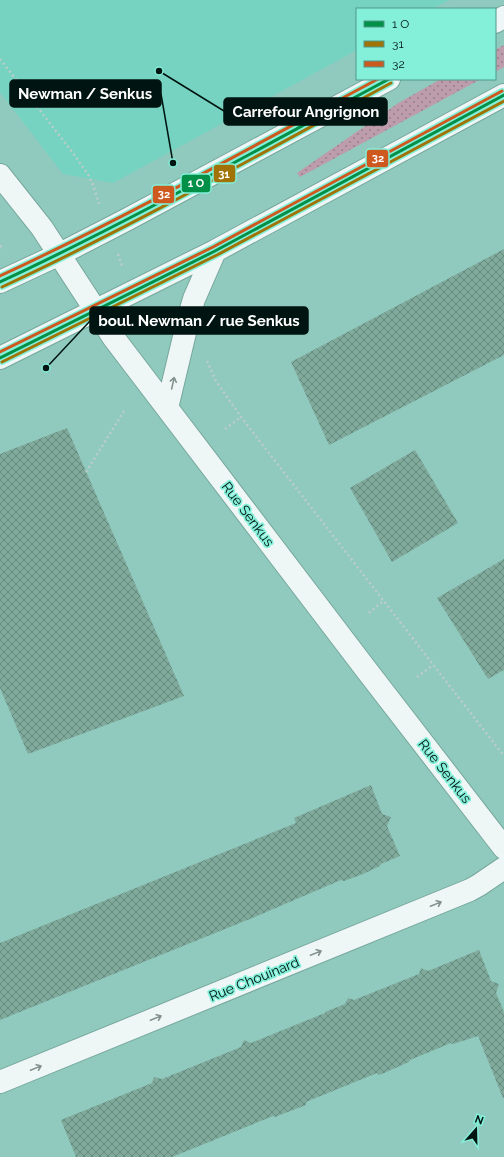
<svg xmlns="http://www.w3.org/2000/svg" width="504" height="1157" font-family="Raleway,sans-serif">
<defs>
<pattern id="grass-dots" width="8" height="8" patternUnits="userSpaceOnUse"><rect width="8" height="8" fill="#bd9cab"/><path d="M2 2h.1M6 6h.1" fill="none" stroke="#977e8a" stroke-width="1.8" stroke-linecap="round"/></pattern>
<pattern id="building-cross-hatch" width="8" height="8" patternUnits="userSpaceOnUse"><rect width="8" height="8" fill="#80aa9c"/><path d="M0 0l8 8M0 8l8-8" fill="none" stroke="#66897e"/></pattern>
</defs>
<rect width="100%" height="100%" fill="#90cabe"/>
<path fill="#76d3c1" d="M 0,0 L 449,0 L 432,9 L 357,9 L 357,50 L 113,183 L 63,174 L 0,92 Z"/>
<path fill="url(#grass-dots)" d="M 504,45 L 504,67 L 495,72 L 495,50 Z
M 441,79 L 481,79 L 300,177 L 297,173 L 400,102 Z"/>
<path fill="url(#building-cross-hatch)" d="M 504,249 L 504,355 L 329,445 L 291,362 Z
M 67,428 L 184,696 L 28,754 L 0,688 L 0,454 Z
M 415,450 L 458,523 L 392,562 L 350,488 Z
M 504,559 L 504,670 L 488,679 L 437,598 Z
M 371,785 L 382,814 L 391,817 L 387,826 L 400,856 L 381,864 L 380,866 L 363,874 L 344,881 L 341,880 L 257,916 L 0,1020 L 0,943 L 296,823 L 294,818 Z
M 479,950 L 491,981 L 499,984 L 496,993 L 504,1012 L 504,1098 L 503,1098 L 478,1036 L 453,1044 L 451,1043 L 410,1060 L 409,1062 L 384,1073 L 379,1075 L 377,1073 L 306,1102 L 306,1105 L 275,1117 L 273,1116 L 172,1157 L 76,1157 L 61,1120 L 152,1083 L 154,1077 L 162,1079 L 241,1047 L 244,1040 L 251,1043 L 325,1013 L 325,1012 L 345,1004 L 348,998 L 354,1000 L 419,974 L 421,968 L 428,971 Z"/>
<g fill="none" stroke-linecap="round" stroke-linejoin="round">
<g stroke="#77a79d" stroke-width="24">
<path id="street" d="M 0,1082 L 470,890 L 479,885 L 504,868"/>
</g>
<g stroke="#77a79d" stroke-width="24">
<path id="secondary" d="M 495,22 L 504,17
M 0,175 L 42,228 L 113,337 L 368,672 L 504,848
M 0,282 L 60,254 L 126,220 L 389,79
M 0,358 L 215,251 L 504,95
M 167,408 L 189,316 L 194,299 L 215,251"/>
</g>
<path stroke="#bacdc9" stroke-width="2.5" stroke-dasharray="2 3" stroke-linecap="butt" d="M 0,59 L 73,153 L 89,176 L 93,185 L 99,204
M 0,246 L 5,248
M 118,254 L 123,268
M 144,317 L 145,321 L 159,330
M 207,361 L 216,381 L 241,417 L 504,756
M 225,429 L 241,417
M 86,472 L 124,411
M 369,613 L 383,601
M 417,677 L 433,665"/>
<use href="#street" stroke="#eef7f5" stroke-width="22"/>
<use href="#secondary" stroke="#eef7f5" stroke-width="22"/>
<g stroke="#84f0da" stroke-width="6">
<path id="bus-1" d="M 0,282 C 133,220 260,148 389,79
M 0,358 L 215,251 L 504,95"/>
</g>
<g stroke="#84f0da" stroke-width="6">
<path id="bus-2" d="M 2,287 C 135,225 262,153 391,83
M 2,362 L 217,255 L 504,101"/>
</g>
<g stroke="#84f0da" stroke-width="6">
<path id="bus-3" d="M 0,276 C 129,216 253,146 378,79
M 0,352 L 213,247 L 502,91"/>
</g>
<use href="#bus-1" stroke="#009047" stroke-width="3"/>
<use href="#bus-2" stroke="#a17306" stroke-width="3"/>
<use href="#bus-3" stroke="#ce591f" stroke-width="3"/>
</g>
<defs><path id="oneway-shaft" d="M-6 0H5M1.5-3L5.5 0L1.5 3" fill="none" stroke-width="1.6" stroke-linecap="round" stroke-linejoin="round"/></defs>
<g stroke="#83918e">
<use href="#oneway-shaft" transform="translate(173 383) rotate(-77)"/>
<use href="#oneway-shaft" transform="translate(436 904) rotate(-22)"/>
<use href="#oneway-shaft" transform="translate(316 953) rotate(-22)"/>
<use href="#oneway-shaft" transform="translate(156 1018) rotate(-22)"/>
<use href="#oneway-shaft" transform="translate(36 1068) rotate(-22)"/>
</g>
<g text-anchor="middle" stroke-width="3.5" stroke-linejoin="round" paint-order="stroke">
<g font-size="14" fill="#001511" stroke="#84f0da">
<text transform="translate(248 514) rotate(53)" y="5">Rue Senkus</text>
<text transform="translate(445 771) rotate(52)" y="5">Rue Senkus</text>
<text transform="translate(254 979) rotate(-22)" y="5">Rue Chouinard</text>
</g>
</g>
<path fill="none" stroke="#001511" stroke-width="1.5" d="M173 163L161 94M159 71L224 111M46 368L90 321"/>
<g fill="#001511" stroke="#84f0da" stroke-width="1.5">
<circle cx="173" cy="163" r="4"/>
<circle cx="159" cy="71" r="4"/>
<circle cx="46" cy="368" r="4"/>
</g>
<g fill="#001511" stroke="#001511" stroke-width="1.5">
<rect x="10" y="80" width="151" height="27" rx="4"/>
<rect x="224" y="98" width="163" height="27" rx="4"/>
<rect x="90" y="307" width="218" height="27" rx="4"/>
</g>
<g font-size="15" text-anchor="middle" font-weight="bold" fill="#fff">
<text x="85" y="99">Newman / Senkus</text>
<text x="306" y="117">Carrefour Angrignon</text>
<text x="199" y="326">boul. Newman / rue Senkus</text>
</g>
<g stroke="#84f0da" stroke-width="1.5">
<rect x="366" y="149" width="23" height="19" rx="4" fill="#ce591f"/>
<rect x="213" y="164" width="23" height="19" rx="4" fill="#a17306"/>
<rect x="181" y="174" width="30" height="19" rx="4" fill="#009047"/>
<rect x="152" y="185" width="23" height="19" rx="4" fill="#ce591f"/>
</g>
<g font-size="11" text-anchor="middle" font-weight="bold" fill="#fff">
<text x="378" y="162">32</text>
<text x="224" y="178">31</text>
<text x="196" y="187">1 O</text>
<text x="164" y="198">32</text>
</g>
<rect x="356" y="8" width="140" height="72" fill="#84f0da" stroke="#4f988a"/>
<rect x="364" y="21" width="20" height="6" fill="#009047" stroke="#4f988a"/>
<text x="392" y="28" font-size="12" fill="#001511">1 O</text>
<rect x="364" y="41" width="20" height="6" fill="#a17306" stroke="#4f988a"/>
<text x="392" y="48" font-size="12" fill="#001511">31</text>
<rect x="364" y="61" width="20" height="6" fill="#ce591f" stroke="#4f988a"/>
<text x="392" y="68" font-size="12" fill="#001511">32</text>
<g transform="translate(476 1129) rotate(20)" stroke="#84f0da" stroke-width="3" paint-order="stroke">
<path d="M0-3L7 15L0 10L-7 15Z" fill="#001511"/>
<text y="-6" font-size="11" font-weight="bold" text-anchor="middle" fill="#001511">N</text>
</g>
</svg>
